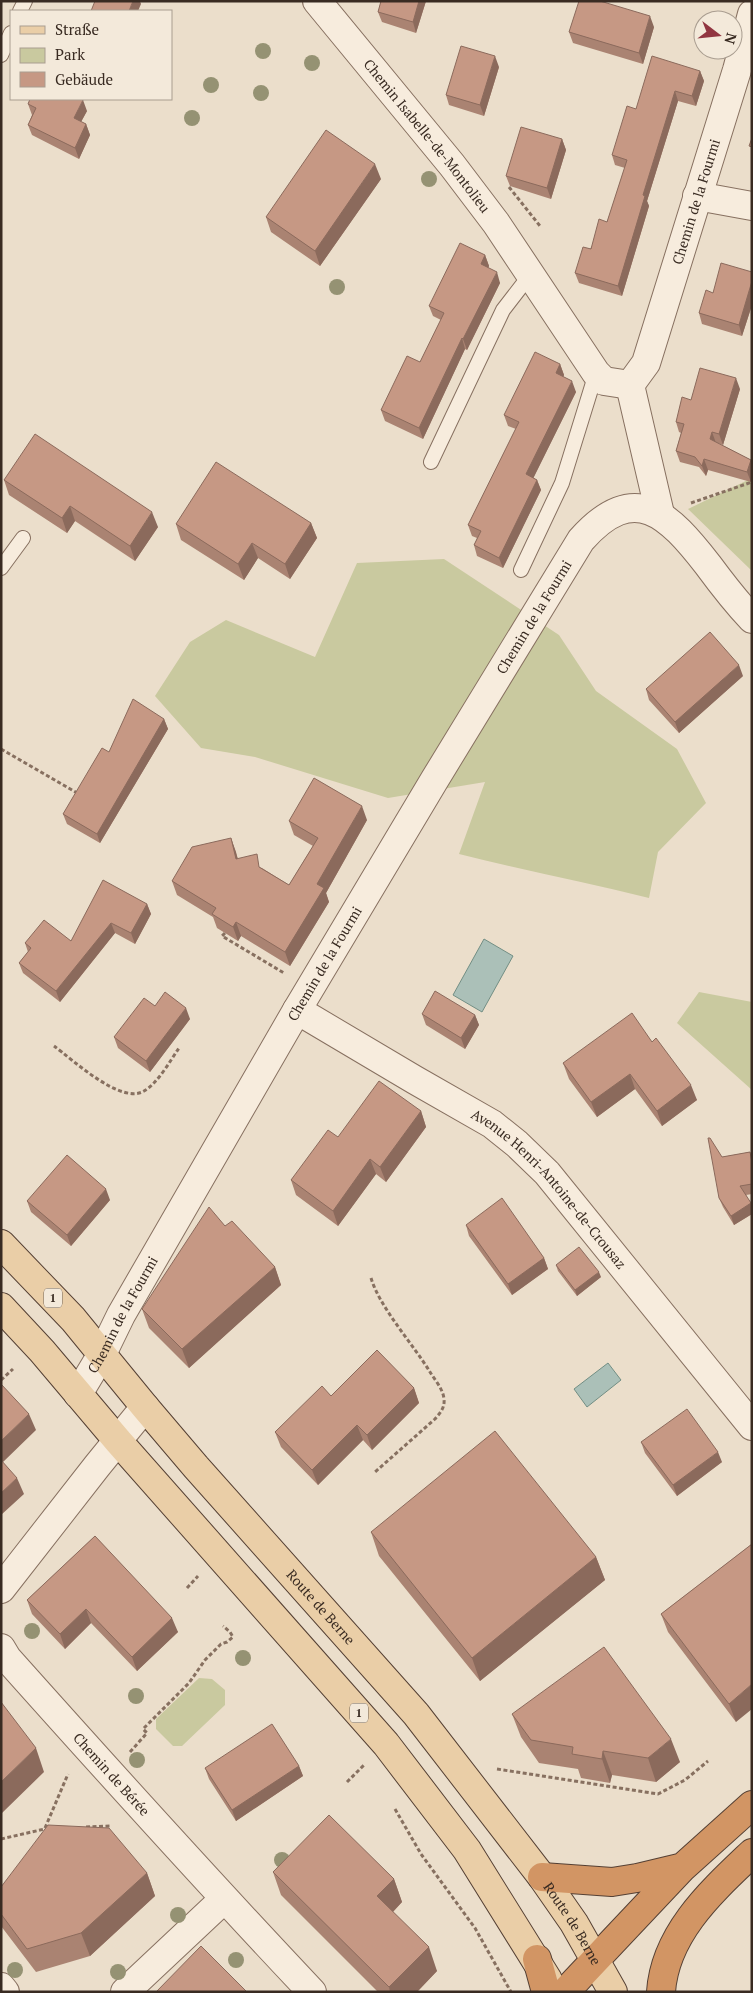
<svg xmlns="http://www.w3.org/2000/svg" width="753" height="1993" font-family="'PT Serif',serif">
<rect width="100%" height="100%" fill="#ebdecb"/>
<path fill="#c9c99f" d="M 752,478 L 752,571 L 688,509 Z
M 444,559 L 559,635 L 596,691 L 677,749 L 706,803 L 658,852 L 649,898 C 586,882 522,870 459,854 L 485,782 L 388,798 L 255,757 L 201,748 L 155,696 L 190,642 L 226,620 L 315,657 L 357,563 Z
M 699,992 L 752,1002 L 752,1090 L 677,1023 Z
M 199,1678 L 212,1679 L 225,1690 L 225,1705 L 182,1746 L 173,1746 L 156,1729 L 156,1719 Z"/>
<path fill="#abc0b8" stroke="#728e84" d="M 484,939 L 513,956 L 482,1012 L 453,995 Z
M 608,1363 L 621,1380 L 587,1407 L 574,1389 Z"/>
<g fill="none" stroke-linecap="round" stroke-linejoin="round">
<g stroke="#877060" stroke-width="16">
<path id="lane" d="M 20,11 L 25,1
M 1,55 L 11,33
M 431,462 L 503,310 L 530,275
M 1,568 L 23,538
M 521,570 L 562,483 L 596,373"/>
</g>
<g stroke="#877060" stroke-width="30">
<g id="street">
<path id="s1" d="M 317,1 L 452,165 L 496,223 L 596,373 L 604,381 L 630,385"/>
<path d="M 697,196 L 752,206"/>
<path id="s2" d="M 630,385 L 646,363 L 737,70 L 752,14"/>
<path d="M 630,385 L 660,514"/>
<path id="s3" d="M 297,1010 L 415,1080 L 492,1124 L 517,1144 L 547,1173 L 752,1426"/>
<path id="s4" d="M 78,1394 L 102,1354 L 121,1315 L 297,1010 L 435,779 L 581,540 C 635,479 669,515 708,565 C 722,584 736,602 752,619"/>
<path d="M 1,1589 L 97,1466 L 145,1407"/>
<path id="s5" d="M 1,1648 L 7,1658 C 107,1770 208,1882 312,1992"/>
<path d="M 1,1987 L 5,1992"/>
<path d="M 125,1992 L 224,1899"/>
</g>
</g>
<g stroke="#554034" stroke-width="30">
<g id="primary">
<path id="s6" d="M 1,1244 L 73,1319 L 145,1407 L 196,1467 L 416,1714 L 542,1877 L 574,1923 L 613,1992"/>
<path d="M 1,1307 L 42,1351 L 118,1441 L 386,1744 L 467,1850 L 548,1980"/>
</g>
</g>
<g stroke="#554034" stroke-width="30">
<path id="highway" d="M 542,1877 L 612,1882 L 637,1878 L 683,1867
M 537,1959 L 546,1992
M 565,1992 L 683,1867 L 752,1805
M 661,1992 C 665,1933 712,1891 752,1853"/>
</g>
<path stroke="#877060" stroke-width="3" stroke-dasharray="4 2.5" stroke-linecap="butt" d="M 509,187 L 540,226
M 691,503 L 752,482
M 1,749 L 79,794
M 225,933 L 222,936 L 284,973
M 54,1046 C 73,1060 121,1105 144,1091 C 158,1083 170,1061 179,1048
M 371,1278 C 380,1308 413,1344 430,1372 C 435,1380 443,1389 444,1399 C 445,1408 440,1413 435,1419 L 375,1472
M 1,1380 L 13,1369
M 187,1588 L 198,1576
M 130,1752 L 147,1733 L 143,1729 L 189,1683 L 205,1660 L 221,1644 L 227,1642 L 233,1637 L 230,1632 L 223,1626
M 497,1769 L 658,1794 L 685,1780 L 708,1761
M 347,1782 L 364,1765
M 395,1809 L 421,1854 L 475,1928 L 511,1992
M 86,1827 L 111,1826
M 45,1828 L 68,1774
M 1,1839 L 49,1828"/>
<use href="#lane" stroke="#f7ecdd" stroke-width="14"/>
<use href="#street" stroke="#f7ecdd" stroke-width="28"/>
<use href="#primary" stroke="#eacea7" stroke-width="28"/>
<use href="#highway" stroke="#d29564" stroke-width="28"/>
</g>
<g fill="#959273">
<circle cx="263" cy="51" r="8"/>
<circle cx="312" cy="63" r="8"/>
<circle cx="211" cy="85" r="8"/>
<circle cx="261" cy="93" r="8"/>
<circle cx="192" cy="118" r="8"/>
<circle cx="429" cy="179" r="8"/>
<circle cx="337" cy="287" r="8"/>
<circle cx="32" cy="1631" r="8"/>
<circle cx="243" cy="1658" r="8"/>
<circle cx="136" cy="1696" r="8"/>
<circle cx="137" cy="1760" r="8"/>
<circle cx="282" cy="1860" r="8"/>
<circle cx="178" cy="1915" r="8"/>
<circle cx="236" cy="1960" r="8"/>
<circle cx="15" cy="1970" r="8"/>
<circle cx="118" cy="1972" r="8"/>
</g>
<path fill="#aa8372" d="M 381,1 L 426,1 L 416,33 L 382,22 L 378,12 Z
M 654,27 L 643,64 L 573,43 L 569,32 Z
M 499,67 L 484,116 L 449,105 L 446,95 Z
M 700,71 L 704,81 L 696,106 L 678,101 L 647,201 L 649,206 L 622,296 L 579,283 L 575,273 L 607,222 L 625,168 L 615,165 L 612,155 L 636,109 Z
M 28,104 L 87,111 L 81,122 L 86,124 L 90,135 L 79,159 L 32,135 L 28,125 L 32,115 Z
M 562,139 L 566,150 L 551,199 L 510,186 L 506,176 Z
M 381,179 L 320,266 L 271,232 L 266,217 Z
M 485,255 L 489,266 L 488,268 L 500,283 L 467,350 L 465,349 L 423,439 L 385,421 L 381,410 L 420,362 L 441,320 L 433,316 L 429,306 Z
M 752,272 L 752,305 L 742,336 L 702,324 L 699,313 L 713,293 Z
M 560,364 L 564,375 L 563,377 L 576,392 L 533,478 L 537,480 L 541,490 L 503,568 L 477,556 L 474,545 L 477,538 L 472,536 L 468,525 L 516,429 L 508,426 L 504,415 Z
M 740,389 L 723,445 L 718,443 L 751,460 L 752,479 L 751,482 L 708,470 L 706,476 L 699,467 L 680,462 L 676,451 L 681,433 L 679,432 L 676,422 L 691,400 Z
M 4,480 L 158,527 L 135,561 L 75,521 L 67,533 L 9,495 Z
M 311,523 L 317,538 L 290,579 L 258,558 L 244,580 L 181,540 L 176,524 Z
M 743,676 L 679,733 L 649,700 L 646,689 Z
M 164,719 L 168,729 L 100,843 L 67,824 L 63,814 L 109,752 Z
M 367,820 L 326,893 L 329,902 L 290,966 L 241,936 L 238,941 L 217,928 L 213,917 L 177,895 L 172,881 L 231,838 L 238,859 L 262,868 L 289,885 L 313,846 L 294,835 L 289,821 Z
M 147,904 L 151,914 L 135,944 L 115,933 L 60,1002 L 23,973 L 19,963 L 28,952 L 25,943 L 71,941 Z
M 155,1006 L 190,1019 L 150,1072 L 118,1048 L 114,1037 Z
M 422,1014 L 475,1015 L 479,1025 L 465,1049 L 426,1025 Z
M 652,1042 L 697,1100 L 662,1126 L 635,1089 L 597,1117 L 569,1079 L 563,1063 Z
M 421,1111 L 426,1127 L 386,1182 L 376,1174 L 338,1226 L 296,1195 L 291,1180 L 338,1137 Z
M 750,1152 L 752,1157 L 752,1194 L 746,1195 L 752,1206 L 752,1214 L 734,1225 L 723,1207 L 719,1198 L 722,1157 Z
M 110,1200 L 71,1246 L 31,1212 L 27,1201 Z
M 466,1225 L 544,1258 L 548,1269 L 512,1295 L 469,1236 Z
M 225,1226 L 275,1267 L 281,1285 L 189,1368 L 149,1328 L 142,1309 Z
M 556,1265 L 601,1277 L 577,1296 L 558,1271 Z
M 414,1388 L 419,1403 L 372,1450 L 363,1440 L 318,1485 L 281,1447 L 275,1432 L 331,1396 Z
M 641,1442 L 722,1462 L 677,1496 L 645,1453 Z
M 371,1532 L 596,1557 L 605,1580 L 480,1681 L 379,1556 Z
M 95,1536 L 178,1632 L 137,1671 L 91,1623 L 65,1649 L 32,1614 L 27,1600 Z
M 752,1544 L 736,1722 L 668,1632 L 661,1614 Z
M 512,1714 L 680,1762 L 656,1782 L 612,1775 L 610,1783 L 581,1778 L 578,1769 L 539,1763 L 521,1737 Z
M 299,1766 L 303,1776 L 236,1821 L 209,1779 L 205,1768 Z
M 273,1872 L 394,1879 L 402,1902 L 393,1912 L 437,1971 L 417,1992 L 378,1992 L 281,1895 Z
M 147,1873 L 155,1896 L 90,1956 L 36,1972 L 1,1926 L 1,1887 Z"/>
<path fill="#8b6a5c" d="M 133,1 L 140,1 L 141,4 L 138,11 L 129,11 Z
M 419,1 L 426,1 L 416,33 L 413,22 Z
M 650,16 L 654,27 L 643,64 L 639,53 Z
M 495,56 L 499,67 L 484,116 L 480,105 Z
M 700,71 L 704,81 L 696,106 L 692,96 Z
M 675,91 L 678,101 L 647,201 L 649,206 L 622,296 L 618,286 L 643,195 Z
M 83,100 L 87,111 L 77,129 L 74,118 Z
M 86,124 L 90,135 L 79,159 L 75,148 Z
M 562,139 L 566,150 L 551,199 L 547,188 Z
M 375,164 L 381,179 L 320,266 L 315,251 Z
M 485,255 L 489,266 L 485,275 L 481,264 Z
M 497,272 L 500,283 L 467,350 L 463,339 Z
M 752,281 L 752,305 L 742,336 L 739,325 Z
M 462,338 L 465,349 L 423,439 L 419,428 Z
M 560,364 L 564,375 L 560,384 L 556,373 Z
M 736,378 L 740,389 L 723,445 L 719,434 Z
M 572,381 L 576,392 L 530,485 L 526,474 Z
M 712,432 L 716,443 L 710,439 Z
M 704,459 L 708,470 L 706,476 L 702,466 Z
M 751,460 L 752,479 L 751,482 L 747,472 Z
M 537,480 L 541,490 L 503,568 L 499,558 Z
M 70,506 L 75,521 L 67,533 L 62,518 Z
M 152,512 L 158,527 L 135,561 L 130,546 Z
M 311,523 L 317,538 L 290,579 L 285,564 Z
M 252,543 L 258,558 L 244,580 L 238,564 Z
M 739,665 L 743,676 L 679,733 L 675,722 Z
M 164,719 L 168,729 L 100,843 L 97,834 Z
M 362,806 L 367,820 L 326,893 L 329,902 L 290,966 L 285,952 L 317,884 Z
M 231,838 L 236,852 L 241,873 L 236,859 Z
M 147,904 L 151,914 L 135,944 L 131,933 Z
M 236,922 L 241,936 L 238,941 L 233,927 Z
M 111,923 L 115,933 L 60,1002 L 56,991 Z
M 186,1008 L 190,1019 L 150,1072 L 146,1061 Z
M 475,1015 L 479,1025 L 465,1049 L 461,1038 Z
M 630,1074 L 635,1089 L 597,1117 L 591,1102 Z
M 691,1085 L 697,1100 L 662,1126 L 657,1111 Z
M 421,1111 L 426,1127 L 386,1182 L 380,1167 Z
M 370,1159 L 376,1174 L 338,1226 L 333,1211 Z
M 106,1189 L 110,1200 L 71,1246 L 67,1235 Z
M 751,1203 L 752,1206 L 752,1214 L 734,1225 L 731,1216 Z
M 544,1258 L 548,1269 L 512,1295 L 508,1284 Z
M 275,1267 L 281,1285 L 189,1368 L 182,1349 Z
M 599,1272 L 601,1277 L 577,1296 L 575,1290 Z
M 414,1388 L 419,1403 L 372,1450 L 367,1435 Z
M 29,1414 L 36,1430 L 1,1464 L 1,1441 Z
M 357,1425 L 363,1440 L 318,1485 L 312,1470 Z
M 718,1452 L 722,1462 L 677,1496 L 673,1485 Z
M 17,1478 L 24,1494 L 1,1515 L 1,1493 Z
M 596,1557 L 605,1580 L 480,1681 L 472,1658 Z
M 86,1609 L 91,1623 L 65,1649 L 60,1634 Z
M 172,1618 L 178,1632 L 137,1671 L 132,1657 Z
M 752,1684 L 752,1709 L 736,1722 L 729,1704 Z
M 671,1739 L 680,1762 L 656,1782 L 648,1758 Z
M 36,1748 L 44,1772 L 1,1814 L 1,1782 Z
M 603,1751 L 612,1775 L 610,1783 L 602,1759 Z
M 299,1766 L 303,1776 L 236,1821 L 232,1810 Z
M 147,1873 L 155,1896 L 90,1956 L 81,1933 Z
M 394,1879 L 402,1902 L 386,1919 L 377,1896 Z
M 429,1947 L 437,1971 L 417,1992 L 390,1992 L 389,1987 Z"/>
<path fill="#c69884" stroke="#8b6a5c" d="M 95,1 L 133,1 L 129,11 L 91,11 Z
M 381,1 L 419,1 L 413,22 L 378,12 Z
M 579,1 L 600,1 L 650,16 L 639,53 L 569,32 Z
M 461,46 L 495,56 L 480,105 L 446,95 Z
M 652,56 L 700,71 L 692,96 L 675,91 L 643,195 L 645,196 L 618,286 L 575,273 L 583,247 L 591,249 L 599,219 L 607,222 L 627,160 L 612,155 L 627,106 L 636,109 Z
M 30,99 L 80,99 L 83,100 L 74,118 L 86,124 L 75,148 L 28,125 L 36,108 L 28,104 Z
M 521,127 L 562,139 L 547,188 L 506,176 Z
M 326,130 L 375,164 L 315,251 L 266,217 Z
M 752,138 L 752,147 L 749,146 Z
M 460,243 L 485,255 L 481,264 L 497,272 L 463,339 L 462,338 L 419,428 L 381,410 L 407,356 L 420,362 L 444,313 L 429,306 Z
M 721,263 L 752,272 L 752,281 L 739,325 L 699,313 L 706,290 L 713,293 Z
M 535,352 L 560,364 L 556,373 L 572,381 L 526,474 L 537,480 L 499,558 L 474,545 L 481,531 L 468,525 L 519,422 L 504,415 Z
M 700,368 L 736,378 L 719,434 L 712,432 L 710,439 L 751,460 L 747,472 L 704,459 L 702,466 L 695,457 L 676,451 L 684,424 L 676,422 L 682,397 L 691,400 Z
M 35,434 L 152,512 L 130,546 L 70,506 L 62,518 L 4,480 Z
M 216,462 L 311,523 L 285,564 L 252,543 L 238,564 L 176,524 Z
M 710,632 L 739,665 L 675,722 L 646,689 Z
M 133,699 L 164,719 L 97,834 L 63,814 L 102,748 L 109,752 Z
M 314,778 L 362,806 L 317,884 L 324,888 L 285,952 L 236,922 L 233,927 L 212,914 L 216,908 L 172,881 L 192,847 L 231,838 L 236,859 L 257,854 L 259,867 L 289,885 L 318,838 L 289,821 Z
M 103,880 L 147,904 L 131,933 L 111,923 L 56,991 L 19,963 L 31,948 L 25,943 L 44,920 L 71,941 Z
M 435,991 L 475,1015 L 461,1038 L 422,1014 Z
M 165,992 L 186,1008 L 146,1061 L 114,1037 L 144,998 L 155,1006 Z
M 632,1013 L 652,1042 L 656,1038 L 691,1085 L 657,1111 L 630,1074 L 591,1102 L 563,1063 Z
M 379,1081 L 421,1111 L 380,1167 L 370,1159 L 333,1211 L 291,1180 L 328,1130 L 338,1137 Z
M 708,1138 L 710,1138 L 722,1157 L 750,1152 L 752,1162 L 752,1184 L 740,1186 L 751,1203 L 731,1216 L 719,1198 Z
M 67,1155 L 106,1189 L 67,1235 L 27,1201 Z
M 502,1198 L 544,1258 L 508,1284 L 466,1225 Z
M 209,1207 L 225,1226 L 232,1221 L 275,1267 L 182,1349 L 142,1309 Z
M 579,1247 L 599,1272 L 575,1290 L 556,1265 Z
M 377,1350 L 414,1388 L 367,1435 L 357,1425 L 312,1470 L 275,1432 L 322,1386 L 331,1396 Z
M 1,1384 L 29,1414 L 1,1441 Z
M 687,1409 L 718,1452 L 673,1485 L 641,1442 Z
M 495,1431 L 596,1557 L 472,1658 L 371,1532 Z
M 1,1460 L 17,1478 L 1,1493 Z
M 95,1536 L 172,1618 L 132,1657 L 86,1609 L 60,1634 L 27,1600 Z
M 752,1544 L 752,1684 L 729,1704 L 661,1614 Z
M 604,1647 L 671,1739 L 648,1758 L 603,1751 L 602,1759 L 572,1754 L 573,1747 L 531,1740 L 512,1714 Z
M 1,1702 L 36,1748 L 1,1782 Z
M 272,1724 L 299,1766 L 232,1810 L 205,1768 Z
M 329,1815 L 394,1879 L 377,1896 L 429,1947 L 389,1987 L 273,1872 Z
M 48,1825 L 109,1828 L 147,1873 L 81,1933 L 27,1949 L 1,1914 L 1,1887 Z
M 201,1946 L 247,1992 L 156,1992 Z"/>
<g text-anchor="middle" stroke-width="4" stroke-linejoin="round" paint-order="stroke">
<g fill="#f3e9da" stroke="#716459" stroke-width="1">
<rect x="44" y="1288.5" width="18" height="19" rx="4"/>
<rect x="350" y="1703.5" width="18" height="19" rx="4"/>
</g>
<g font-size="12" font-weight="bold" fill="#392b22">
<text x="53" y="1302">1</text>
<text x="359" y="1717">1</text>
</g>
<g font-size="14" fill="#392b22" stroke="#f3e9da">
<text dy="5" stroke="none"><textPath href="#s1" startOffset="174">Chemin Isabelle-de-Montolieu</textPath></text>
<text dy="5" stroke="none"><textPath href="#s2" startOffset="196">Chemin de la Fourmi</textPath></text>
<text dy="5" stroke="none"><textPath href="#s4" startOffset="901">Chemin de la Fourmi</textPath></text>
<text dy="5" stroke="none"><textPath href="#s4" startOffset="496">Chemin de la Fourmi</textPath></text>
<text dy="5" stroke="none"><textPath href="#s3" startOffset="312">Avenue Henri-Antoine-de-Crousaz</textPath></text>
<text dy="5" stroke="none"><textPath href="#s4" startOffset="91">Chemin de la Fourmi</textPath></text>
<text dy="5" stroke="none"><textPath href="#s6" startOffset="484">Route de Berne</textPath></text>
<text dy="5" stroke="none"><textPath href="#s5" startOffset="168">Chemin de Bérée</textPath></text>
<text dy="5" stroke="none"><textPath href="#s6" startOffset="889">Route de Berne</textPath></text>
</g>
</g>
<rect width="753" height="1993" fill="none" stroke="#392b22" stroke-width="5"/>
<rect x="10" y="10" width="162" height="90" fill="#f3e9da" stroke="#a99d90"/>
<rect x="20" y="26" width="25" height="8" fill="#eacea7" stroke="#a99d90"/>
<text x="55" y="35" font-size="15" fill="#392b22">Straße</text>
<rect x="20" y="48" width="25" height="15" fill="#c9c99f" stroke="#a99d90"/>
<text x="55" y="60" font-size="15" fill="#392b22">Park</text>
<rect x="20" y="72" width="25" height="15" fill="#c69884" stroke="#a99d90"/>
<text x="55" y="85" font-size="15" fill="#392b22">Gebäude</text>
<g transform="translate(718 35) rotate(106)"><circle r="24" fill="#f3e9da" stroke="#a99d90"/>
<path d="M0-4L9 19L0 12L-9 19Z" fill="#913540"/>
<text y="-8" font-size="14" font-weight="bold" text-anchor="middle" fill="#392b22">N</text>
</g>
</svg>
